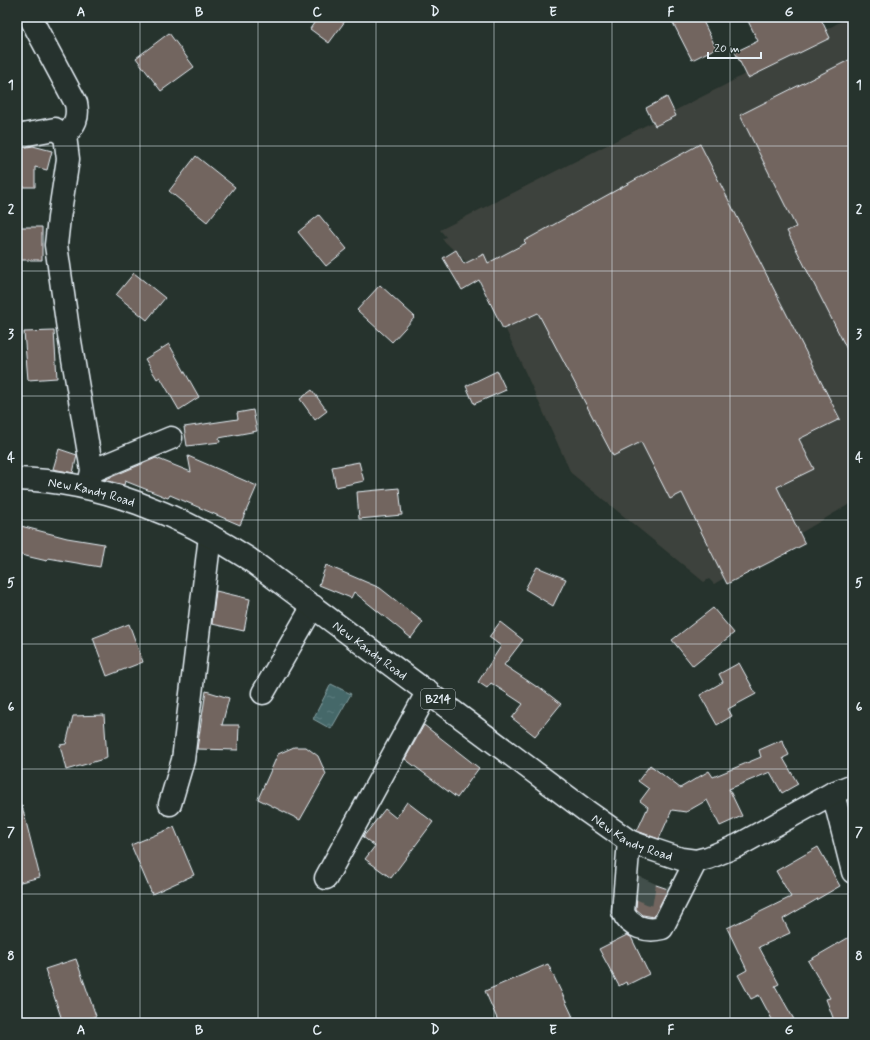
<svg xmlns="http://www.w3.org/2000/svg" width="870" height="1040" font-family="Mynerve,sans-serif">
<defs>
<pattern id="water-ripples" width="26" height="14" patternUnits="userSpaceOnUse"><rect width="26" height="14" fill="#446869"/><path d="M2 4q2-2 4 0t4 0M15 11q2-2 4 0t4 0" fill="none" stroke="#5f7e7f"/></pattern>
</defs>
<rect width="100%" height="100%" fill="#26332d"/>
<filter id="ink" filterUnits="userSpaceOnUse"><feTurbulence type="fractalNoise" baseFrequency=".025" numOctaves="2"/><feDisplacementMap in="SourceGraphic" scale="8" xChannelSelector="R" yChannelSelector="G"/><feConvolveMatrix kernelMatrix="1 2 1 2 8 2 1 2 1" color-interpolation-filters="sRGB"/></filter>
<g filter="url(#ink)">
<path fill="#3d423c" d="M 849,17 L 853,17 L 853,502 L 714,584 L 709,579 L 704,582 L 571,473 L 482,277 L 442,239 L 446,237 L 440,230 L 725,85 Z"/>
<path fill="url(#water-ripples)" stroke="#869fa2" d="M 331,684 L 351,694 L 331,729 L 313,719 Z"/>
<path fill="#72655e" stroke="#e8f1f8" d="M 318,17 L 348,17 L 329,43 L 310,29 Z
M 670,17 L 701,17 L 716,48 L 692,60 Z
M 746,17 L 820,17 L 830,38 L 748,78 L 735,52 L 758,41 Z
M 169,33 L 194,67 L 161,91 L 136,58 Z
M 853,58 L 853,361 L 787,231 L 796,227 L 740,115 Z
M 667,97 L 676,116 L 655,126 L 646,108 Z
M 700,144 L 840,419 L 799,439 L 814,469 L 777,487 L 805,544 L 727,584 L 682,493 L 670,499 L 641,442 L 613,456 L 538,313 L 503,329 L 479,280 L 462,290 L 443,258 L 456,250 L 464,264 L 484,254 L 488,263 L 526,243 L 524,241 Z
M 33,146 L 52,151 L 47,170 L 35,167 L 35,187 L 17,187 L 17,163 L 21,148 Z
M 196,156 L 235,187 L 207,222 L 169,191 Z
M 319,215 L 347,249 L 326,266 L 298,232 Z
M 17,227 L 42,227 L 42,260 L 17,260 Z
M 134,273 L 165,298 L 147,320 L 116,295 Z
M 380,285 L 415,317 L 392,342 L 357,310 Z
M 54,331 L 57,378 L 28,380 L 24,332 Z
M 169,344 L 199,397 L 179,410 L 160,377 L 157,379 L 145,359 Z
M 497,371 L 506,390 L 474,404 L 466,386 Z
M 312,390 L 327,411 L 315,420 L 300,399 Z
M 253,410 L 257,431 L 219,438 L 220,442 L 187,446 L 184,427 L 238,419 L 237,413 Z
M 59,449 L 77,455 L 73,473 L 53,469 Z
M 188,456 L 257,486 L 240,525 L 170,495 L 168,498 L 125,481 L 124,485 L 104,480 L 156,458 L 191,472 Z
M 359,462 L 364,481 L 336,487 L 332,467 Z
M 399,488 L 402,515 L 359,519 L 357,492 Z
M 17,525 L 67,538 L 104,544 L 100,567 L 48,558 L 47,561 L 17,554 Z
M 326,565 L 380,588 L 423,622 L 411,638 L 354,592 L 351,598 L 319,585 Z
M 537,567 L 566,579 L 553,606 L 525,589 Z
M 216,591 L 250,599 L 244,631 L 212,624 Z
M 713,608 L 734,633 L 693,666 L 672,640 Z
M 500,622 L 523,640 L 504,665 L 537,687 L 538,686 L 561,704 L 535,736 L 512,718 L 523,704 L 491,683 L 487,688 L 478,682 L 501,646 L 489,637 Z
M 129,624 L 143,662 L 107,676 L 93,638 Z
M 739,663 L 756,694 L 728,709 L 732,716 L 717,725 L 700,695 L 723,682 L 719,674 Z
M 206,691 L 229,698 L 222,725 L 239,725 L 238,750 L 197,749 Z
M 104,715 L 107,758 L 66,770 L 60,745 L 66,744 L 73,716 Z
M 424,725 L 479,768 L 457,798 L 405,759 Z
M 782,740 L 789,755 L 783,758 L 798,784 L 782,793 L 770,772 L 729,789 L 742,816 L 720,826 L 707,800 L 686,812 L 672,810 L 659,839 L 637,831 L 648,807 L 640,801 L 649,789 L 638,781 L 650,765 L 680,788 L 709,771 L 713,777 L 761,757 L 759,750 Z
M 294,747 L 306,747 L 318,756 L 326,774 L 300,820 L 258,799 L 278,754 Z
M 407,802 L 433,822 L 391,878 L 365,859 L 375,846 L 363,837 L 385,809 L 396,818 Z
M 22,806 L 40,877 L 17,883 L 17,807 Z
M 174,827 L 194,875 L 152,894 L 131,845 Z
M 818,847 L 840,886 L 783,919 L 790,933 L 759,947 L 779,984 L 775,986 L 796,1023 L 774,1023 L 759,995 L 751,999 L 738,975 L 747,970 L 727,928 L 791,897 L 776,871 Z
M 638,879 L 668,889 L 654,917 L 643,915 L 636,909 Z
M 627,935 L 631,937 L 649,974 L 627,985 L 626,982 L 619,986 L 599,949 Z
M 853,935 L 853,1023 L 835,1023 L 826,999 L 830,998 L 808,961 Z
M 76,959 L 96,1016 L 75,1023 L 63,1023 L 45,969 Z
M 548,964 L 573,1017 L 562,1023 L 499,1023 L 485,991 Z"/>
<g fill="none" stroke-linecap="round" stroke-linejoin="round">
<path stroke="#43504b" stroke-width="22" stroke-dasharray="22 11" stroke-linecap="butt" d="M 634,886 L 651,894 L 669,897"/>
<g stroke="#e8f1f8" stroke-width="25">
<path id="minor" d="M 30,17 L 76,103 C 79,118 75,124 65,136
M 17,136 L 55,129 L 65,136 L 68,159 L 59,218 L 56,245 L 68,329 L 92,471
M 89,484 L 92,471 L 171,438
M 263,693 L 313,606
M 833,793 L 853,872
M 170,804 L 183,760 L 210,536
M 629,841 L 623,912 C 629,927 647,932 662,928 L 696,861
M 326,878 L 428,691"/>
</g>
<g stroke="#e8f1f8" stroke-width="25">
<g id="major">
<path id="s1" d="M 17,479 C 99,481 181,515 249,559 L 585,810 L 629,841 L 642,846 L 681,859 L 696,861 L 708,858 L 739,845 L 833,793 L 853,785"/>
</g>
</g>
<use href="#minor" stroke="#26332d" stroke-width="22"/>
<use href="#major" stroke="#26332d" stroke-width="22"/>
</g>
</g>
<path fill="none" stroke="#e8f1f8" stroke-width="1" stroke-opacity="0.55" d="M 140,17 L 140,1023M 258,17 L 258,1023M 376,17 L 376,1023M 494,17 L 494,1023M 612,17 L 612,1023M 730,17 L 730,1023M 17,146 L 853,146M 17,271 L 853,271M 17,396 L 853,396M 17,520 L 853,520M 17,644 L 853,644M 17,769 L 853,769M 17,894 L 853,894"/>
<g text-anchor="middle" stroke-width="3.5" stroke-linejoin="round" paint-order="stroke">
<rect fill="#26332d" stroke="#aeb8bb" stroke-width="1" x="421" y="689" width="34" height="20" rx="3"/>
<g font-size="12" font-weight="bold" fill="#e8f1f8">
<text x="438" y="703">B214</text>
</g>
<g font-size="13" fill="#e8f1f8" stroke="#26332d">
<text dy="5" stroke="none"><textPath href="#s1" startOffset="76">New Kandy Road</textPath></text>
<text dy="5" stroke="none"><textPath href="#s1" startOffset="400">New Kandy Road</textPath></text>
<text dy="5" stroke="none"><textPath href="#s1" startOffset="723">New Kandy Road</textPath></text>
</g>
</g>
<rect width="870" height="1040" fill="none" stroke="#26332d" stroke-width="44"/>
<path d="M708 52v6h53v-6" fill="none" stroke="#e8f1f8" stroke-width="2"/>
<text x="714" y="52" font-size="12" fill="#e8f1f8" stroke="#26332d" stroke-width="3" paint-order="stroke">20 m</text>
<rect x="22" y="22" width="826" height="996" fill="none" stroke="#e8f1f8" stroke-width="1.5"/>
<g font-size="13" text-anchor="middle" font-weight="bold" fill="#e8f1f8">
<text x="81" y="16">A</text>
<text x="199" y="16">B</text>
<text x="317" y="16">C</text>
<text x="435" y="16">D</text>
<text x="553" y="16">E</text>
<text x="671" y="16">F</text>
<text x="789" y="16">G</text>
<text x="11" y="89">1</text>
<text x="859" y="89">1</text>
<text x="11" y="213">2</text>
<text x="859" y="213">2</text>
<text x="11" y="338">3</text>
<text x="859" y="338">3</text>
<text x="11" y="462">4</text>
<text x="859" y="462">4</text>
<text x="11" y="587">5</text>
<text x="859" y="587">5</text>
<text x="11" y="711">6</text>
<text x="859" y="711">6</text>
<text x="11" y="836">7</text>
<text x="859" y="836">7</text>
<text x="11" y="960">8</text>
<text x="859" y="960">8</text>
<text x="81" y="1034">A</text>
<text x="199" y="1034">B</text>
<text x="317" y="1034">C</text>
<text x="435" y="1034">D</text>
<text x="553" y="1034">E</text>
<text x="671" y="1034">F</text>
<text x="789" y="1034">G</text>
</g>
</svg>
